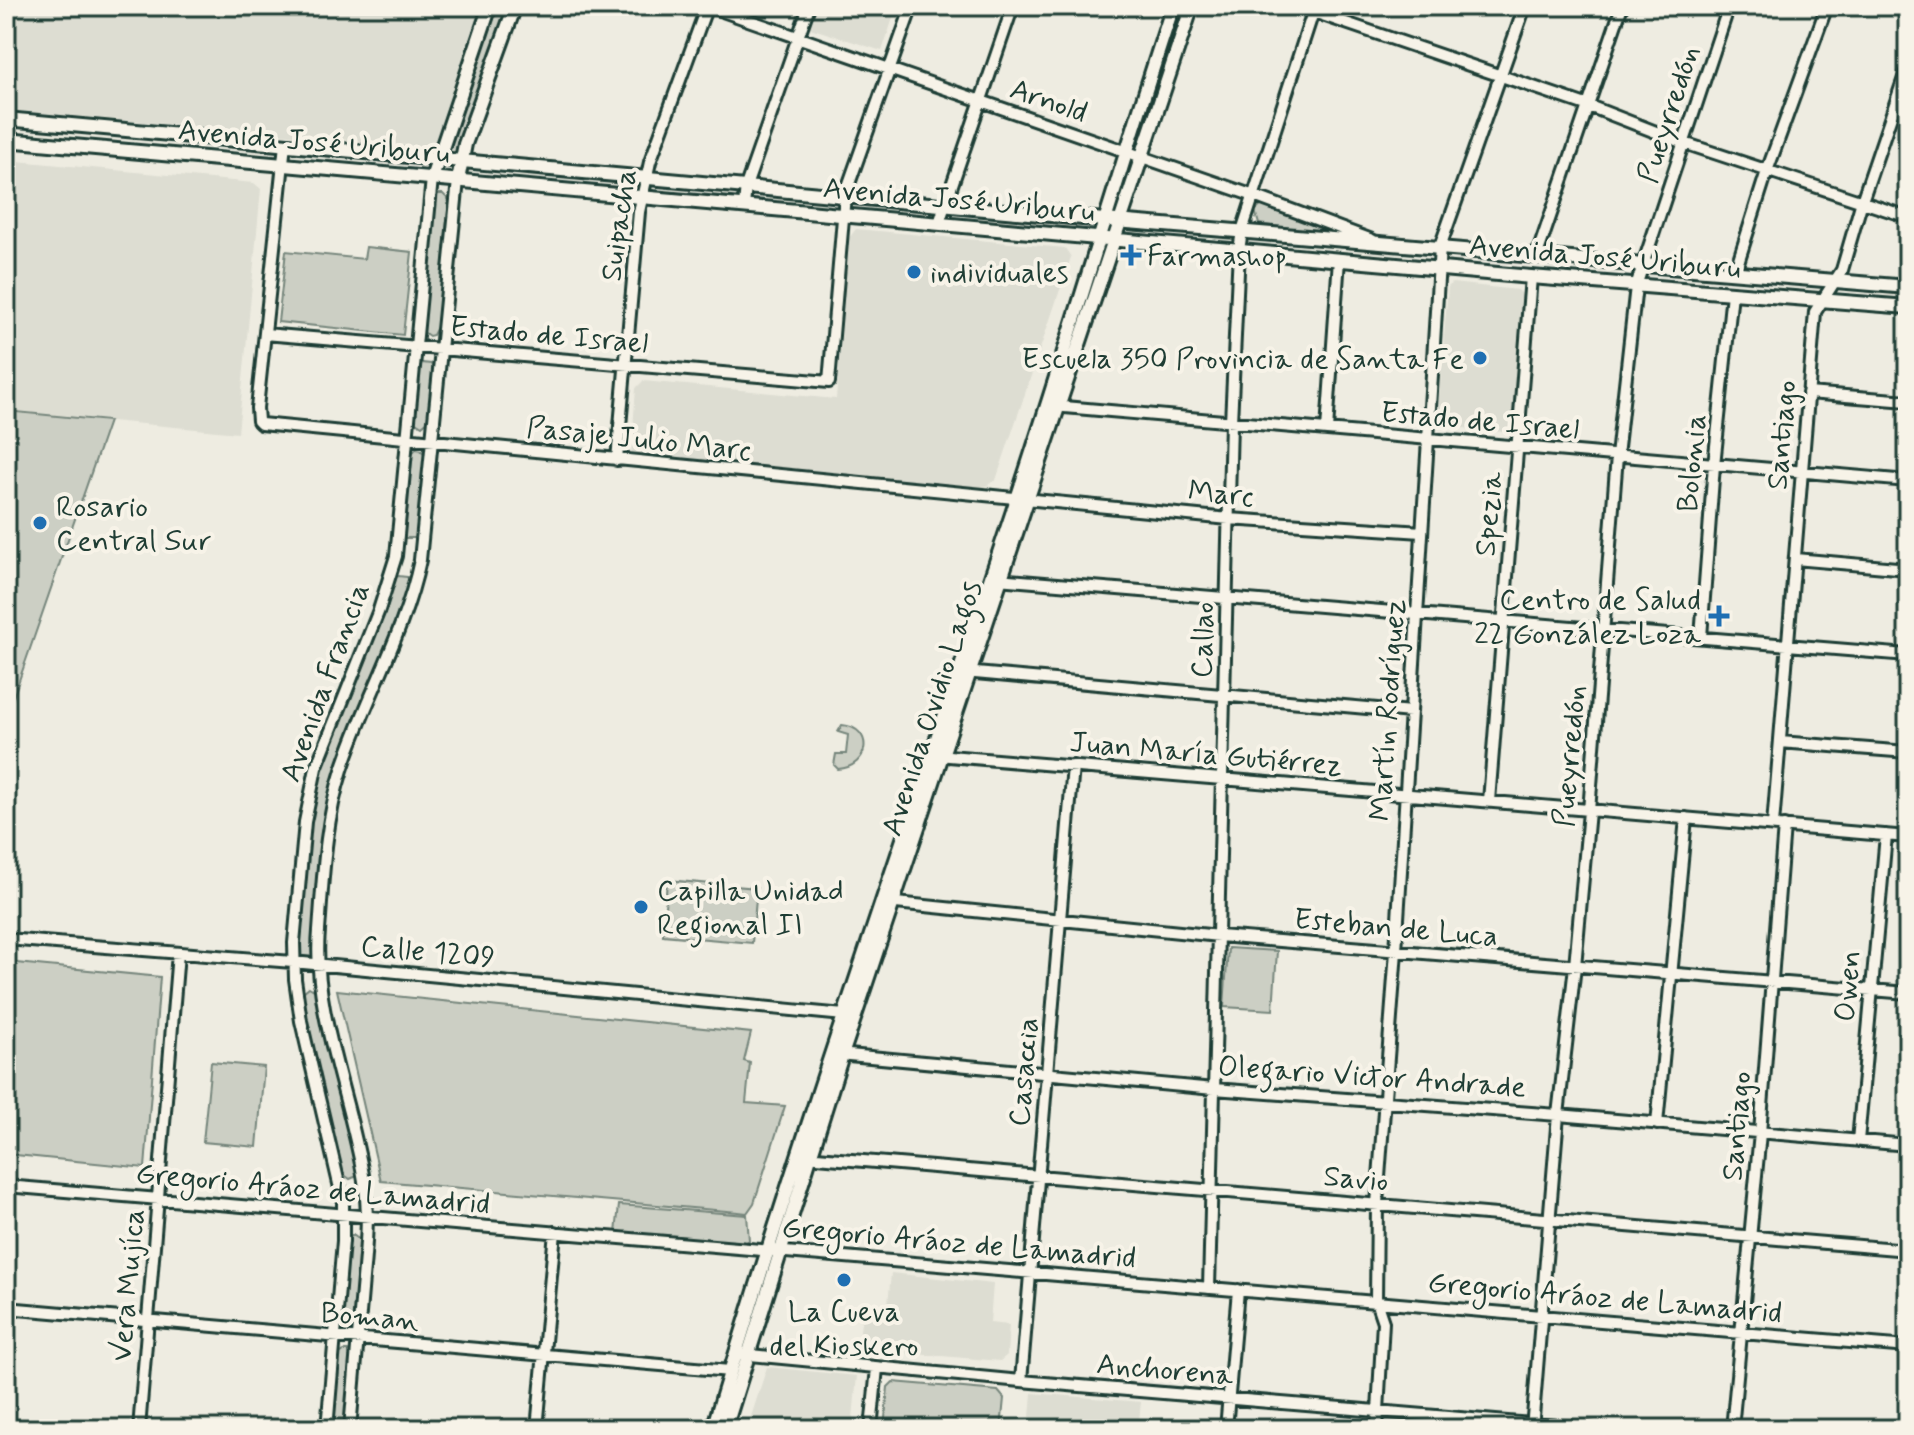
<svg xmlns="http://www.w3.org/2000/svg" width="1914" height="1435" font-family="Mynerve,sans-serif">
<rect width="100%" height="100%" fill="#eeece1"/>
<filter id="ink" filterUnits="userSpaceOnUse"><feTurbulence type="fractalNoise" baseFrequency=".0125" numOctaves="2"/><feDisplacementMap in="SourceGraphic" scale="16" xChannelSelector="R" yChannelSelector="G"/><feConvolveMatrix kernelMatrix="1 2 1 2 8 2 1 2 1" color-interpolation-filters="sRGB"/></filter>
<g filter="url(#ink)">
<path fill="#ddddd2" d="M 6,6 L 484,6 L 438,148 L 6,110 Z
M 814,6 L 897,6 L 882,51 L 807,27 Z
M 6,160 L 254,183 L 261,189 L 238,433 L 6,411 Z
M 856,229 L 1065,248 L 1071,257 L 996,480 L 983,488 L 631,456 L 636,388 L 643,381 L 836,399 L 849,238 Z
M 1452,283 L 1518,290 L 1523,295 L 1513,424 L 1504,432 L 1442,426 L 1437,420 L 1448,287 Z
M 891,1273 L 993,1284 L 990,1323 L 1009,1325 L 1007,1355 L 1000,1361 L 858,1349 L 862,1313 L 887,1315 Z
M 767,1367 L 857,1376 L 852,1429 L 747,1429 Z
M 1032,1393 L 1141,1402 L 1138,1429 L 1029,1429 Z"/>
<path fill="#cccfc4" stroke="#76867c" stroke-width="2" d="M 490,6 L 515,6 L 461,160 L 438,158 Z
M 438,194 L 443,194 L 449,200 L 437,327 L 433,335 L 429,336 L 422,331 L 434,199 Z
M 1262,205 L 1326,226 L 1327,229 L 1320,232 L 1259,224 L 1255,211 Z
M 366,247 L 412,252 L 403,335 L 278,322 L 286,251 L 364,259 Z
M 422,363 L 431,364 L 433,369 L 429,420 L 422,426 L 414,421 L 419,366 Z
M 6,411 L 109,421 L 6,718 Z
M 416,449 L 421,450 L 426,456 L 418,533 L 416,538 L 404,538 L 403,535 L 411,454 Z
M 398,576 L 407,577 L 410,581 C 388,647 355,710 334,777 C 317,833 318,896 313,955 L 306,959 L 301,957 C 294,939 301,914 303,896 C 307,855 308,813 320,773 C 341,706 375,645 395,577 Z
M 842,725 C 875,728 870,767 838,769 L 834,765 L 836,754 L 846,754 L 848,735 L 838,732 Z
M 667,880 L 757,888 L 752,943 L 663,935 Z
M 1228,948 L 1277,951 L 1273,1010 L 1224,1007 Z
M 6,962 L 160,977 L 145,1168 L 6,1154 Z
M 309,987 L 317,992 L 357,1168 L 357,1176 L 350,1179 L 343,1174 L 308,1027 L 303,992 Z
M 337,990 L 751,1033 L 744,1061 L 750,1063 L 746,1103 L 785,1106 L 754,1203 L 747,1213 L 738,1212 L 381,1181 Z
M 211,1062 L 264,1067 L 257,1147 L 203,1142 Z
M 619,1205 L 747,1215 L 749,1240 L 744,1244 L 616,1233 Z
M 353,1235 L 361,1241 L 355,1320 L 348,1326 L 341,1321 L 347,1240 Z
M 344,1351 L 348,1351 L 352,1357 L 346,1429 L 332,1429 L 338,1355 Z
M 893,1382 L 998,1391 L 1004,1398 L 1001,1429 L 884,1429 L 888,1387 Z"/>
<g fill="none" stroke-linecap="round" stroke-linejoin="round">
<g stroke="#1f3d34" stroke-width="16">
<path id="minor" d="M 708,6 L 1254,196 L 1372,240
M 1296,6 L 1589,106 L 1684,143 L 1908,217
M 1895,6 L 1908,10
M 285,144 L 257,408 L 258,421 L 261,424 L 1229,519 L 1422,532
M 744,206 L 746,186 L 809,6
M 939,223 L 1013,6
M 1537,255 L 1622,6
M 1735,272 L 1767,171 L 1827,6
M 265,334 L 829,382 L 845,195 L 912,6
M 1808,393 L 1908,401
M 1053,406 L 1908,481
M 1327,430 L 1339,259
M 617,460 L 639,212 L 650,162 L 707,6
M 1795,559 L 1908,569
M 997,579 L 1908,655
M 1701,637 L 1714,465 L 1732,293
M 964,672 L 1411,712
M 1780,742 L 1908,752
M 937,755 L 1908,837
M 1489,801 L 1531,277
M 1773,825 L 1815,312 L 1842,270 L 1862,201 L 1908,66
M 886,902 L 1219,936 L 1908,993
M 6,939 L 293,962 L 844,1015
M 838,1054 L 1214,1089 L 1558,1115 L 1908,1145
M 1657,1124 L 1686,818
M 1858,1141 L 1886,835
M 805,1156 L 1908,1250
M 6,1186 L 1908,1347
M 1209,1288 L 1231,422 L 1239,250 L 1242,231 L 1315,6
M 6,1308 L 730,1371
M 740,1354 L 1021,1381 L 1591,1429
M 1021,1381 L 1073,766
M 6,1428 L 20,1429
M 139,1429 L 178,953
M 327,1429 L 343,1241 L 343,1201 L 301,1021 L 295,979 L 294,943 L 305,822 L 316,768 L 379,610 L 396,556 L 432,178
M 350,1429 C 354,1383 358,1336 362,1290 C 365,1254 370,1217 364,1181 C 352,1101 312,1011 319,931 C 323,877 325,822 342,770 C 365,699 405,633 420,560 L 458,180
M 537,1429 L 555,1232
M 871,1429 L 877,1368
M 1226,1429 L 1238,1290
M 1377,1429 L 1383,1322 L 1376,1301 L 1377,1204 L 1396,951 L 1440,247 L 1525,6
M 1532,1429 L 1558,1115 L 1575,966 L 1589,811 L 1617,456 L 1636,286 L 1729,6
M 1732,1429 L 1760,1133 L 1784,826"/>
</g>
<g stroke="#1f3d34" stroke-width="18">
<path id="major" d="M 6,119 L 1104,220 L 1908,287
M 6,140 L 1531,277 L 1908,307
M 432,178 L 490,6
M 458,180 L 465,144 L 515,6
M 713,1429 C 803,1126 908,828 1007,529 C 1065,355 1116,180 1173,6
M 725,1429 L 842,1055 L 1192,6"/>
</g>
<use href="#minor" stroke="#f7f3e8" stroke-width="10"/>
<use href="#major" stroke="#f7f3e8" stroke-width="12"/>
</g>
</g>
<g fill="#1f6fb2" stroke="#f7f3e8" stroke-width="3">
<path d="M1127 243h8v8h8v8h-8v8h-8v-8h-8v-8h8z"/>
<circle cx="914" cy="272" r="8"/>
<circle cx="1480" cy="358" r="8"/>
<circle cx="40" cy="523" r="8"/>
<path d="M1715 604h8v8h8v8h-8v8h-8v-8h-8v-8h8z"/>
<circle cx="641" cy="907" r="8"/>
<circle cx="844" cy="1280" r="8"/>
</g>
<g text-anchor="middle" stroke-width="8" stroke-linejoin="round" paint-order="stroke">
<g font-size="30" fill="#1f3d34" stroke="#f7f3e8">
<text transform="translate(1049 100) rotate(19)" y="10">Arnold</text>
<text transform="translate(1668 114) rotate(-72)" y="10">Pueyrredón</text>
<text transform="translate(314 141) rotate(5)" y="10">Avenida José Uriburu</text>
<text transform="translate(959 199) rotate(5)" y="10">Avenida José Uriburu</text>
<text transform="translate(618 225) rotate(-82)" y="10">Suipacha</text>
<text transform="translate(1605 256) rotate(5)" y="10">Avenida José Uriburu</text>
<text transform="translate(549 334) rotate(5)" y="10">Estado de Israel</text>
<text transform="translate(1480 420) rotate(5)" y="10">Estado de Israel</text>
<text transform="translate(1781 435) rotate(-85)" y="10">Santiago</text>
<text transform="translate(639 438) rotate(6)" y="10">Pasaje Julio Marc</text>
<text transform="translate(1691 463) rotate(-85)" y="10">Bolonia</text>
<text transform="translate(1221 493) rotate(5)" y="10">Marc</text>
<text transform="translate(1488 514) rotate(-85)" y="10">Spezia</text>
<text transform="translate(1202 640) rotate(-88)" y="10">Callao</text>
<text transform="translate(324 682) rotate(-70)" y="10">Avenida Francia</text>
<text transform="translate(931 708) rotate(-72)" y="10">Avenida Ovidio Lagos</text>
<text transform="translate(1387 710) rotate(-86)" y="10">Martín Rodríguez</text>
<text transform="translate(1206 753) rotate(5)" y="10">Juan María Gutiérrez</text>
<text transform="translate(1569 756) rotate(-85)" y="10">Pueyrredón</text>
<text transform="translate(1396 927) rotate(5)" y="10">Esteban de Luca</text>
<text transform="translate(428 951) rotate(5)" y="10">Calle 1209</text>
<text transform="translate(1847 986) rotate(-85)" y="10">Owen</text>
<text transform="translate(1023 1072) rotate(-85)" y="10">Casaccia</text>
<text transform="translate(1372 1076) rotate(4)" y="10">Olegario Victor Andrade</text>
<text transform="translate(1736 1126) rotate(-85)" y="10">Santiago</text>
<text transform="translate(1356 1178) rotate(5)" y="10">Savio</text>
<text transform="translate(313 1188) rotate(5)" y="10">Gregorio Aráoz de Lamadrid</text>
<text transform="translate(959 1242) rotate(5)" y="10">Gregorio Aráoz de Lamadrid</text>
<text transform="translate(127 1285) rotate(-85)" y="10">Vera Mujíca</text>
<text transform="translate(1605 1297) rotate(5)" y="10">Gregorio Aráoz de Lamadrid</text>
<text transform="translate(370 1316) rotate(5)" y="10">Boman</text>
<text transform="translate(1165 1369) rotate(5)" y="10">Anchorena</text>
</g>
<g font-size="30" fill="#1f3d34" stroke="#f7f3e8" text-anchor="start">
<text x="1147" y="265">Farmashop</text>
<text x="930" y="282">individuales</text>
<text x="1464" y="368" text-anchor="end">Escuela 350 Provincia de Santa Fe</text>
<text x="56" y="516">Rosario<tspan x="56" dy="34">Central Sur</tspan></text>
<text x="1701" y="609" text-anchor="end">Centro de Salud<tspan x="1701" dy="34">22 González Loza</tspan></text>
<text x="657" y="900">Capilla Unidad<tspan x="657" dy="34">Regional II</tspan></text>
<text x="844" y="1321" text-anchor="middle">La Cueva<tspan x="844" dy="34">del Kioskero</tspan></text>
</g>
</g>
<rect width="1914" height="1435" fill="none" stroke="#f7f3e8" stroke-width="32"/>
<rect x="16" y="16" width="1882" height="1403" fill="none" stroke="#1f3d34" stroke-width="3" filter="url(#ink)"/>
</svg>
